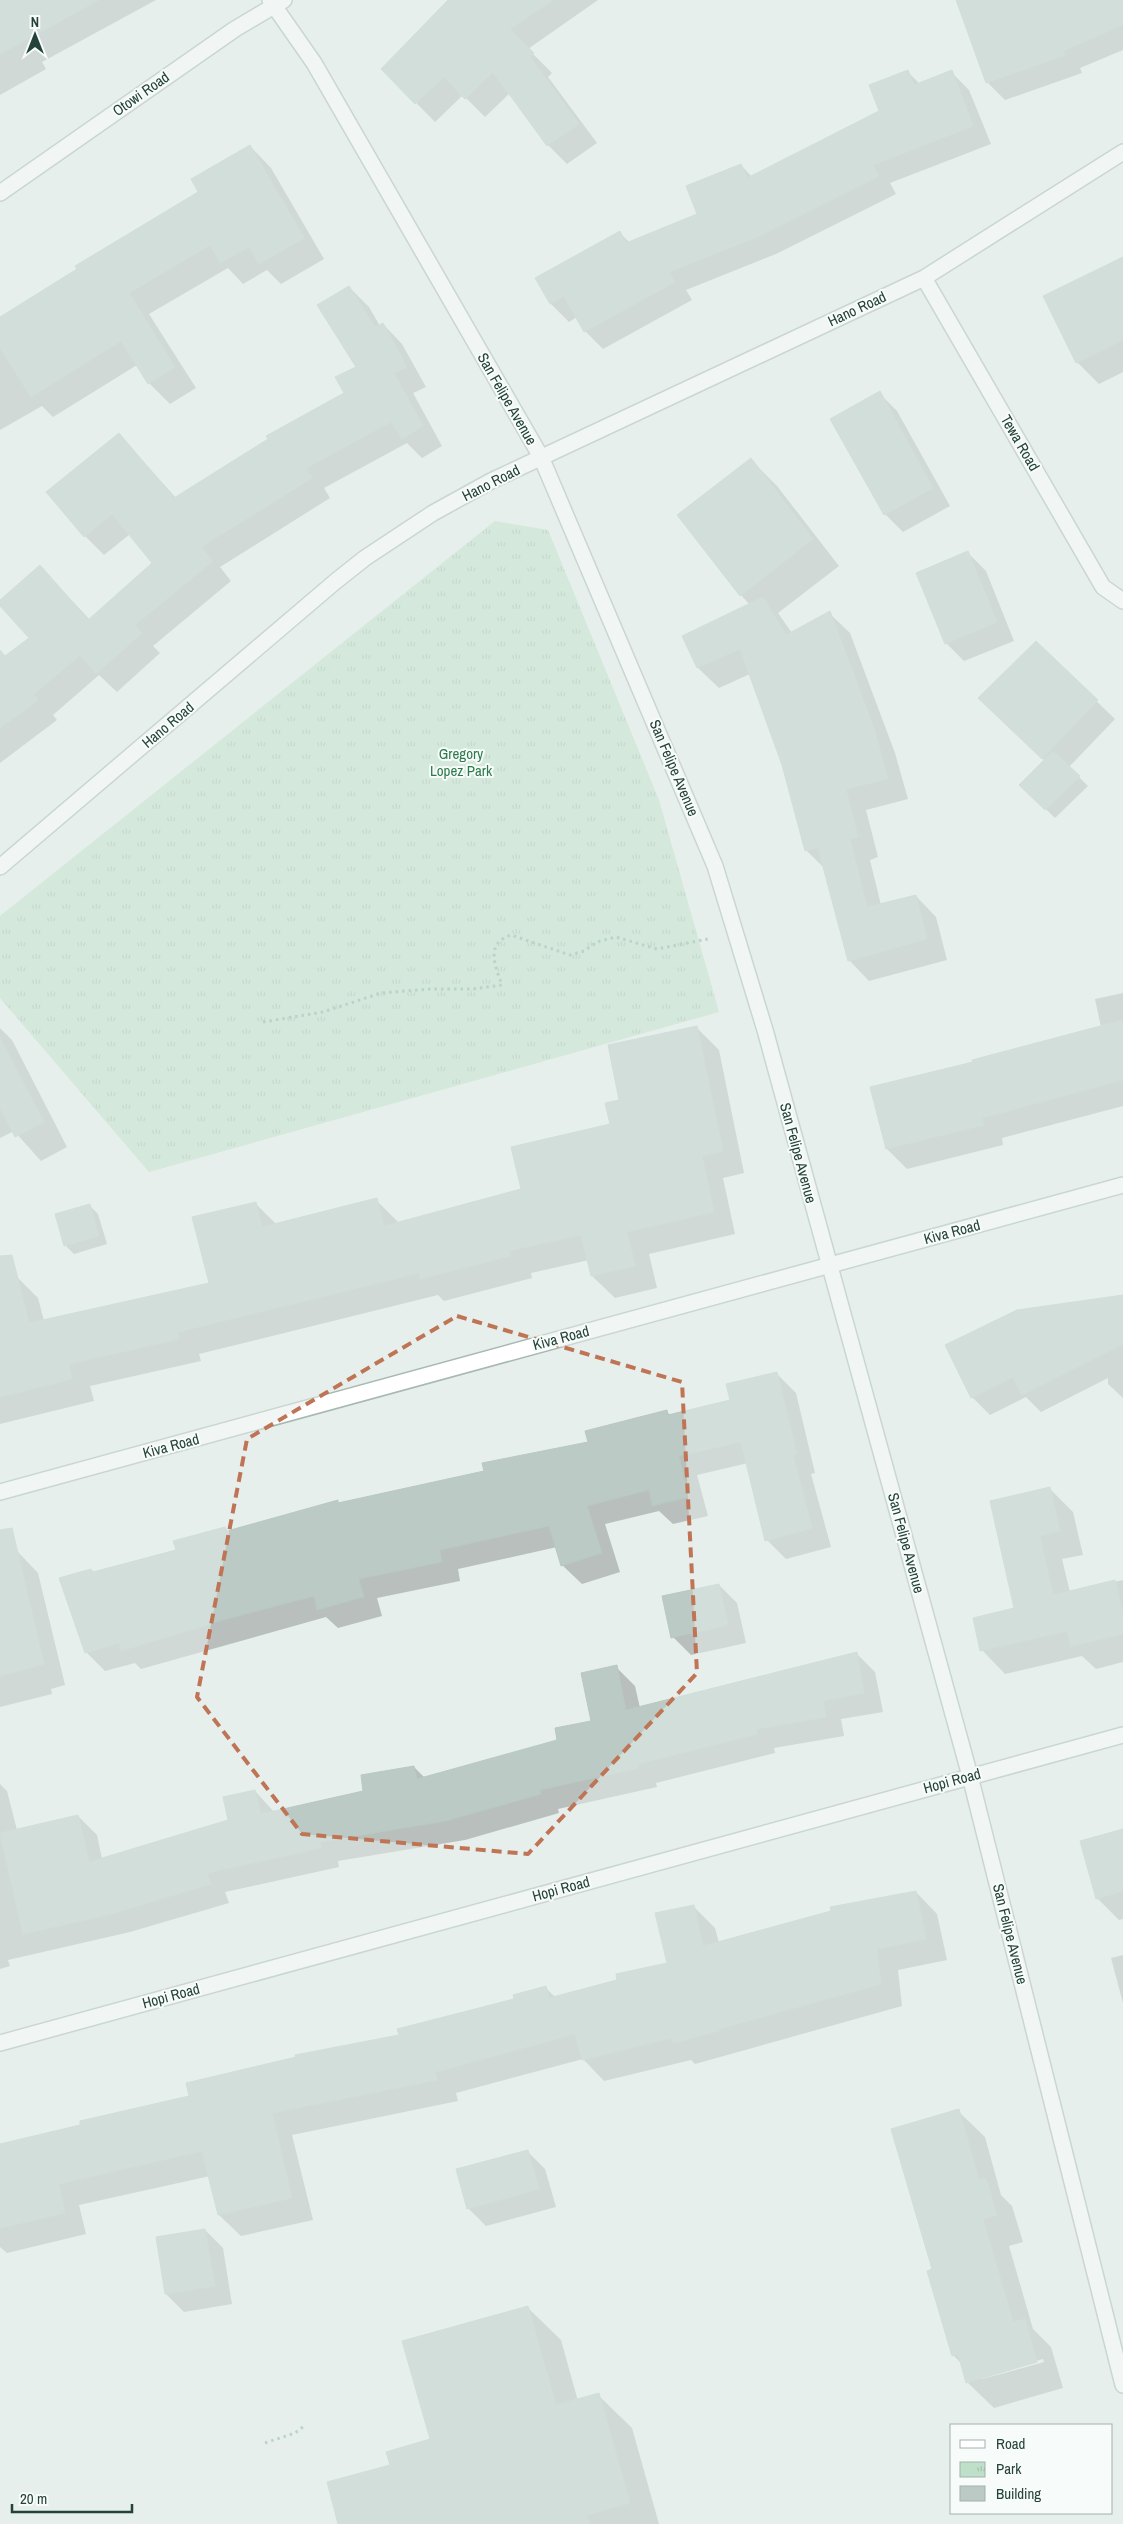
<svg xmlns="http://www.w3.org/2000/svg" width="1123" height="2524" font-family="'Archivo Narrow',sans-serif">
<defs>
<pattern id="park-tufts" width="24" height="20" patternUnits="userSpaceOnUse" patternTransform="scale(1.25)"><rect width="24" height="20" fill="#bfe0c8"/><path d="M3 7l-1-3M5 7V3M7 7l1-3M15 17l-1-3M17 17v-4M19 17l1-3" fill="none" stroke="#a4c1ad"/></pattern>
</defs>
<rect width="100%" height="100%" fill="#e6efeb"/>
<path fill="url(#park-tufts)" d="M 495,521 L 548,530 L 659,800 L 719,1012 L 149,1172 L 0,998 L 0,916 Z"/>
<path fill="#0003" fill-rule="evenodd" d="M 0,0 L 156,0 L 42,62 L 46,69 L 0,95 Z
M 450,0 L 598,0 L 528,49 L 552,73 L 548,77 L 597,143 L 567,164 L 548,145 L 510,93 L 485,117 L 463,95 L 435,122 L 383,69 Z
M 1014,0 L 1123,0 L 1123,50 L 1080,68 L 1082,73 L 1005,100 L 987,82 Z
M 908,72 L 920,84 L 951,72 L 969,90 L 991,144 L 890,183 L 896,194 L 776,254 L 686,290 L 692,300 L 603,349 L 585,331 L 577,317 L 569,322 L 551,304 L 537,278 L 620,233 L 630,243 L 699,215 L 741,165 L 752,177 L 880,112 Z
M 250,146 L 271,168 L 324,259 L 281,284 L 267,270 L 243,284 L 228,268 L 149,314 L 196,388 L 170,404 L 149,383 L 137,365 L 53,417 L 42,406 L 0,430 L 0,319 L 200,193 Z
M 1123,259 L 1123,372 L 1099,384 L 1077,362 Z
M 349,287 L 369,307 L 380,326 L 383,324 L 402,344 L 426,387 L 413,393 L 442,446 L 422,458 L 407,443 L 324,488 L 330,498 L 220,567 L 231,581 L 153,646 L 160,653 L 117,692 L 99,675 L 53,715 L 57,720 L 0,763 L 0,662 L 31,638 L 0,602 L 40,566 L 90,620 L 154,564 L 130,534 L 104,555 L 85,536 L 119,434 L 176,498 L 346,393 L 358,367 Z
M 879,393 L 897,411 L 950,506 L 903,532 L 885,514 Z
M 751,460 L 777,486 L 839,566 L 778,613 L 792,633 L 829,613 L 850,633 L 895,753 L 908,799 L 866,810 L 878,857 L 870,860 L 881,905 L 916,896 L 936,917 L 947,960 L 869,981 L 849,960 L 825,869 L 806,850 L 783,764 L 750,674 L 719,688 L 698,668 L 684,637 L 750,605 L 741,595 Z
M 968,553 L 986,571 L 1014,641 L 964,661 L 946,643 Z
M 1036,643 L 1115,719 L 1069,767 L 1088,786 L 1055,818 L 1021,785 L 1045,761 L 998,715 Z
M 1123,993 L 1123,1106 L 1002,1138 L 1003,1145 L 907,1169 L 887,1149 L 974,1063 L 1101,1027 L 1095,999 Z
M 0,1028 L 12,1040 L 67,1147 L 41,1161 L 14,1131 L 0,1138 Z
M 697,1028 L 719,1050 L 744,1173 L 723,1178 L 735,1234 L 649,1254 L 657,1288 L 615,1298 L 592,1276 L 589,1260 L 531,1273 L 532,1278 L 444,1301 L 438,1295 L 199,1354 L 201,1361 L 90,1386 L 94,1401 L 0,1424 L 0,1280 L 16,1276 L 38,1298 L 44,1321 L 211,1284 L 255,1203 L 276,1224 L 376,1200 L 399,1223 L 523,1190 L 611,1125 L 621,1101 Z
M 89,1205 L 98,1214 L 107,1244 L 74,1254 L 65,1245 Z
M 1123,1296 L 1123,1398 L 1108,1384 L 1108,1378 L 1041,1412 L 1026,1397 L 990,1415 L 972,1397 Z
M 777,1374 L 796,1393 L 815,1473 L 811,1474 L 831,1547 L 786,1559 L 767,1540 L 748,1463 L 697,1475 L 708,1516 L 673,1524 L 659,1511 L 605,1524 L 620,1572 L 582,1584 L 562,1565 L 557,1547 L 458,1569 L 460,1581 L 377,1598 L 382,1616 L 338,1628 L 326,1617 L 141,1669 L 135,1663 L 105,1671 L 86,1652 L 94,1573 L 177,1550 L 225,1528 L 228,1531 L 337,1501 L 339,1504 L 486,1472 L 590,1443 L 667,1412 L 670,1415 L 731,1401 Z
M 1050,1489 L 1073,1512 L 1083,1555 L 1062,1559 L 1070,1592 L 1123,1580 L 1123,1662 L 1096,1669 L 1082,1656 L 1005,1674 L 982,1650 L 1016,1609 Z
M 17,1551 L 38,1573 L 65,1685 L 51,1689 L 52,1694 L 0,1707 L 0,1556 Z
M 719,1585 L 737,1603 L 746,1643 L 691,1655 L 673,1637 Z
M 857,1654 L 875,1672 L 883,1712 L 841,1719 L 844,1736 L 774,1748 L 775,1753 L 656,1783 L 657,1787 L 558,1809 L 559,1813 L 465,1840 L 338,1861 L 339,1867 L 225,1892 L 229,1903 L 130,1932 L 8,1960 L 10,1966 L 0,1969 L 0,1784 L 7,1791 L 17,1830 L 78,1816 L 97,1835 L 102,1859 L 230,1821 L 255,1791 L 274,1812 L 365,1792 L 414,1767 L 425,1778 L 559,1741 L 593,1722 L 616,1667 L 635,1686 L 640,1708 Z
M 1123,1830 L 1123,1919 L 1119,1920 L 1097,1898 Z
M 916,1892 L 937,1914 L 947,1960 L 898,1970 L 902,2006 L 695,2064 L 691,2060 L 604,2081 L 583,2059 L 456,2093 L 458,2101 L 292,2135 L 313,2220 L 241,2236 L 219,2215 L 210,2176 L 79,2205 L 86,2234 L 7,2253 L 0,2247 L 0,2146 L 191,2097 L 400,2036 L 546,1988 L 555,1997 L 619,1981 L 668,1964 L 693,1906 L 715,1928 L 719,1943 Z
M 1123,1955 L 1123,2003 L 1111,1958 Z
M 958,2111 L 985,2137 L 1001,2195 L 1012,2206 L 1023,2242 L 1009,2246 L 1033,2329 L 1051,2347 L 1063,2388 L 994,2408 L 967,2382 L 962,2364 L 953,2355 ZM 1043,2359 L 1044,2362 L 982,2379 L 980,2377 Z
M 527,2151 L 545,2169 L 556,2207 L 486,2226 L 468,2208 Z
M 205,2230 L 223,2248 L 232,2304 L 184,2312 L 166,2294 L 157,2238 Z
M 527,2307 L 561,2340 L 578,2401 L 598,2395 L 632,2428 L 659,2524 L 340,2524 L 391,2466 L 431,2440 Z"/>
<path fill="#bbcac4" stroke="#b8c9c2" d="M 0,0 L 99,0 L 0,54 Z
M 448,0 L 553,0 L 510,29 L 534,53 L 530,57 L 579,124 L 547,146 L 493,72 L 465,99 L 444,77 L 415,104 L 381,69 Z
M 956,0 L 1123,0 L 1123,25 L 1063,51 L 1065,55 L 986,83 Z
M 908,70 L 914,85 L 952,70 L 973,126 L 873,165 L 879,176 L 757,237 L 669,272 L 675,282 L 584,332 L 564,296 L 550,304 L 535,278 L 620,231 L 626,243 L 697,214 L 686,186 L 741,164 L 747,178 L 879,111 L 869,85 Z
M 250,145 L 304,238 L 259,264 L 249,247 L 220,263 L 210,245 L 129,293 L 175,367 L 148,384 L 121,341 L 31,397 L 0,348 L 0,317 L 77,269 L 75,266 L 198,192 L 191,179 Z
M 1123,257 L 1123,340 L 1076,363 L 1043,296 Z
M 349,286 L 375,327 L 383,323 L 407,367 L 394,373 L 423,426 L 402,439 L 391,422 L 306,468 L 312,478 L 201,547 L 213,561 L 135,625 L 142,633 L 96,674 L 80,655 L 34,694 L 38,700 L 0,728 L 0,650 L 5,656 L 29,638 L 0,606 L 0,600 L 40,565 L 88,620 L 152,563 L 112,514 L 84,537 L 46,492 L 119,433 L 174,498 L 268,439 L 266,436 L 344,393 L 335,377 L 356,367 L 317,305 Z
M 880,391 L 933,488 L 884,515 L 830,419 Z
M 751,458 L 813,539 L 740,596 L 677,515 Z
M 968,551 L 997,622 L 945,644 L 916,573 Z
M 763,597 L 786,635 L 830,611 L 875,731 L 888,779 L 846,789 L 858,837 L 850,839 L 867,907 L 916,895 L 927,939 L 848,961 L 818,848 L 805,851 L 782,765 L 740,649 L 697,668 L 682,636 Z
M 1036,641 L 1098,700 L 1042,759 L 978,698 Z
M 1053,751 L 1080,776 L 1045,810 L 1019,785 Z
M 1123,1020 L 1123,1080 L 982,1118 L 984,1125 L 886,1149 L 870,1087 L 973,1062 L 972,1060 Z
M 697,1026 L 723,1151 L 702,1156 L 714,1212 L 627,1232 L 635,1266 L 591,1276 L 581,1235 L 509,1251 L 510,1256 L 420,1279 L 419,1273 L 178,1332 L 179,1339 L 69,1364 L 72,1379 L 0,1397 L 0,1256 L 12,1255 L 29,1323 L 209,1283 L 192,1217 L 256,1202 L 262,1227 L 377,1198 L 384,1226 L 521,1189 L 511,1147 L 610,1124 L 605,1103 L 619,1100 L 608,1045 Z
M 0,1038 L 44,1122 L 15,1137 L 0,1108 Z
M 90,1204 L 99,1236 L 64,1246 L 55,1214 Z
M 1123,1295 L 1123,1344 L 1022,1395 L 1013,1377 L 971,1398 L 945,1345 L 1017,1310 Z
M 777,1372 L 797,1454 L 793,1455 L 812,1528 L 765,1541 L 741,1442 L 679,1456 L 689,1497 L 652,1506 L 649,1490 L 587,1506 L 602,1553 L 561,1566 L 549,1526 L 440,1550 L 442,1562 L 359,1579 L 364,1597 L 317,1610 L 314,1596 L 227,1619 L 121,1651 L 119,1643 L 85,1653 L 59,1578 L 91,1569 L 93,1572 L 176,1550 L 173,1541 L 225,1527 L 227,1531 L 338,1500 L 338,1503 L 484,1471 L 482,1463 L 588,1442 L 585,1431 L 667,1410 L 668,1415 L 730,1400 L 726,1384 Z
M 1050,1487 L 1060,1531 L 1040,1536 L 1053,1595 L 1115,1580 L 1123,1614 L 1123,1634 L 1071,1646 L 1067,1631 L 980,1651 L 973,1618 L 1014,1608 L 990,1501 Z
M 12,1528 L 44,1664 L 0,1676 L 0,1530 Z
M 719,1584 L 728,1625 L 671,1638 L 662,1596 Z
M 857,1652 L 864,1693 L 823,1701 L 826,1717 L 756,1729 L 757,1734 L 638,1764 L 639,1768 L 540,1790 L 541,1794 L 446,1821 L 320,1842 L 321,1848 L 207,1873 L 211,1884 L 111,1914 L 23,1934 L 0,1833 L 78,1815 L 89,1862 L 228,1820 L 223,1797 L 255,1790 L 261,1814 L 363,1791 L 361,1775 L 414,1766 L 417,1779 L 557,1740 L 555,1728 L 591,1721 L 581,1673 L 617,1665 L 626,1710 Z
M 1123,1829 L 1123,1891 L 1096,1899 L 1080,1841 Z
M 916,1891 L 926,1939 L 877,1949 L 881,1984 L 719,2029 L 719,2031 L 673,2043 L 671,2038 L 582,2060 L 575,2034 L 435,2072 L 437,2080 L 272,2113 L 292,2198 L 218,2215 L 202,2151 L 59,2184 L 65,2213 L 0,2228 L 0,2144 L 80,2125 L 80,2121 L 189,2096 L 186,2083 L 296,2057 L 295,2055 L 399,2035 L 397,2029 L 514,1999 L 513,1995 L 546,1986 L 549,1998 L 617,1980 L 616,1974 L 667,1963 L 655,1913 L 694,1905 L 703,1946 L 831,1911 L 830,1907 Z
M 959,2109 L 979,2180 L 986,2178 L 997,2215 L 983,2219 L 1013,2322 L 1025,2319 L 1037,2362 L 966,2383 L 958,2354 L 952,2356 L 927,2271 L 932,2269 L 891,2129 Z
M 528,2150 L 539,2189 L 467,2209 L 456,2169 Z
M 205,2229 L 215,2286 L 165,2294 L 156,2237 Z
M 528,2306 L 556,2405 L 599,2393 L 630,2503 L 587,2515 L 590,2524 L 338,2524 L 327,2482 L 390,2465 L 386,2452 L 430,2439 L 402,2341 Z"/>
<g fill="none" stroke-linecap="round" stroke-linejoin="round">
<g stroke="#a8b8b2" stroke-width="18">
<path id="street" d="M 270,0 L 314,63 L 541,457 L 715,866 L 765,1030 L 970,1776 L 1123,2385
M 0,193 L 235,29 L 284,0
M 924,278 L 1103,587 L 1123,601
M 0,867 L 336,581 L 365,558 L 433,513 L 491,481 L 924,278 L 1123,152
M 0,1492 L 1123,1185
M 0,2043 L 1123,1735"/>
</g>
<path stroke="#86b3a5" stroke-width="3" stroke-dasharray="2.5 4" stroke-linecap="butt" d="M 263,1022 L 323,1012 L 381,993 L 431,989 L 473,989 L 502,985 C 495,966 485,943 511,935 L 570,955 L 584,951 L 597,942 L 616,937 L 657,949 L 708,939
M 265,2443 L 295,2433 L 303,2427"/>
<use href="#street" stroke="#fff" stroke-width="15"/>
</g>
<path d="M0 0H1123V2524H0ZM 457,1316 L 682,1382 L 697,1673 L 528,1854 L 302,1834 L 197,1697 L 247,1439 Z" fill="#e6efeb" fill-opacity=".55" fill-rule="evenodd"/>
<path fill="none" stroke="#c07456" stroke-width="4" stroke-dasharray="10 6" stroke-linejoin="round" d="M 457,1316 L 682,1382 L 697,1673 L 528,1854 L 302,1834 L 197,1697 L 247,1439 Z"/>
<g text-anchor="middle" stroke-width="4" stroke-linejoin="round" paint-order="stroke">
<g font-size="15" fill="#24423a" stroke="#f7fbf9">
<text transform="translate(141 94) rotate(-35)" y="5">Otowi Road</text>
<text transform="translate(857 309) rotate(-25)" y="5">Hano Road</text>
<text transform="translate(507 399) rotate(60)" y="5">San Felipe Avenue</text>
<text transform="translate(1020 443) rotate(60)" y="5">Tewa Road</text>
<text transform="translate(491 483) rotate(-27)" y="5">Hano Road</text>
<text transform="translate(168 725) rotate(-40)" y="5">Hano Road</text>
<text transform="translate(674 768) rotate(67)" y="5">San Felipe Avenue</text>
<text transform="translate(798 1153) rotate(75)" y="5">San Felipe Avenue</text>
<text transform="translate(952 1232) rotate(-15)" y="5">Kiva Road</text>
<text transform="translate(561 1338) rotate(-15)" y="5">Kiva Road</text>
<text transform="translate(171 1446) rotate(-15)" y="5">Kiva Road</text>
<text transform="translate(906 1543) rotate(75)" y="5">San Felipe Avenue</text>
<text transform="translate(952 1781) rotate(-15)" y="5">Hopi Road</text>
<text transform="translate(561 1889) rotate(-15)" y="5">Hopi Road</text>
<text transform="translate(1010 1934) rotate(76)" y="5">San Felipe Avenue</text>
<text transform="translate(171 1996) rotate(-15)" y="5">Hopi Road</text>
</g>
<g font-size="15" fill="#2d7a4b" stroke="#f7fbf9">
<text x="461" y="759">Gregory<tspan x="461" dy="17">Lopez Park</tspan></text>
</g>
</g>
<rect x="950" y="2424" width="162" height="90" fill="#f7fbf9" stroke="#a3b1ad"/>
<rect x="960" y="2440" width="25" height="8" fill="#ffffff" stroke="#a3b1ad"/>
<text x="996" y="2449" font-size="15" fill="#24423a">Road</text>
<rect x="960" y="2462" width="25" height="15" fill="url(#park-tufts)" stroke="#a3b1ad"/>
<text x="996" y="2474" font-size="15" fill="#24423a">Park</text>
<rect x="960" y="2486" width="25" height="15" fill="#bbcac4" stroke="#a3b1ad"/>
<text x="996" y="2499" font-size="15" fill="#24423a">Building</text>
<g transform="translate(35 35)" stroke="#f7fbf9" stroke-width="4" paint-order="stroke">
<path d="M0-4L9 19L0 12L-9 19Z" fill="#24423a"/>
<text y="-8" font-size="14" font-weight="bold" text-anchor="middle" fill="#24423a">N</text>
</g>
<path d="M12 2504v8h120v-8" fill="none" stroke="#24423a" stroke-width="2.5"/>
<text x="20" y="2504" font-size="15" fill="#24423a" stroke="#f7fbf9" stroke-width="4" paint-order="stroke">20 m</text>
</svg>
